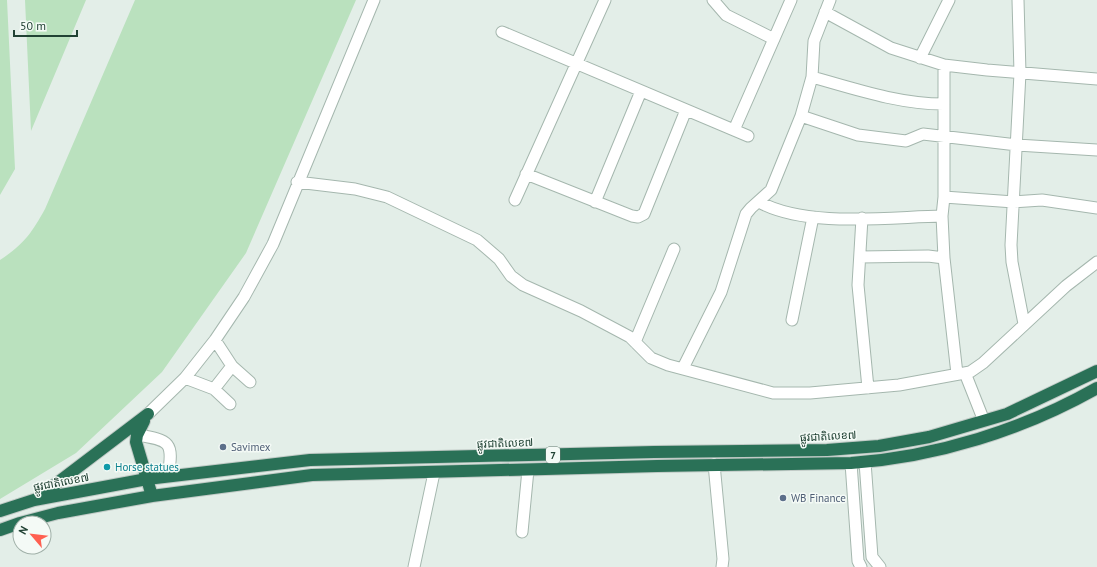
<svg xmlns="http://www.w3.org/2000/svg" width="1097" height="567" font-family="'PT Sans','Noto Sans Khmer',sans-serif">
<rect width="100%" height="100%" fill="#e3eee8"/>
<path fill="#bae1be" d="M 0,0 L 7,0 L 15,169 L 0,195 Z
M 25,0 L 86,0 L 31,131 Z
M 135,0 L 356,0 L 246,253 L 162,372 L 76,453 L 0,499 L 0,260 C 24,244 31,234 45,209 Z"/>
<g fill="none" stroke-linecap="round" stroke-linejoin="round">
<g stroke="#a5b7ae" stroke-width="13">
<path id="minor" d="M 713,0 L 726,15 L 774,39
M 1018,0 L 1020,73 L 1011,245 L 1012,262 L 1024,324
M 825,12 L 891,48 L 944,65 L 987,70 L 1097,79
M 502,32 L 748,136
M 920,58 L 949,0
M 944,65 L 944,197
M 812,77 C 855,89 899,104 944,104
M 801,116 L 858,135 L 906,141 L 923,134 L 1017,145 L 1097,150
M 734,130 L 791,0
M 526,174 L 632,216 L 638,217 L 644,214 L 686,110
M 297,182 L 355,189 L 387,197 L 477,240 L 499,259 L 511,276 L 523,285 L 581,311 L 630,337 L 651,358 L 668,365 L 773,393 L 810,393 L 899,385 L 970,372 L 983,363 L 1066,286 L 1097,262
M 515,200 L 605,0
M 595,202 L 641,91
M 759,202 C 807,228 888,217 942,216 L 944,197 L 1014,202 L 1042,200 L 1097,208
M 942,216 L 944,258 L 957,374
M 862,218 L 858,285 L 868,388
M 860,257 L 928,256 L 944,258
M 792,320 L 813,217
M 635,342 L 674,249
M 232,366 L 250,382
M 683,368 L 721,292 L 746,214 L 751,208 L 771,190 L 801,116 L 812,77 L 814,41 L 830,0
M 965,373 L 984,421
M 185,378 L 214,389 L 232,366 L 215,340
M 214,389 L 230,404
M 148,414 L 185,378 L 215,340 L 244,297 L 273,244 L 374,0
M 137,435 C 170,440 174,442 168,476
M 865,462 L 872,557 L 880,567
M 851,463 L 858,561 L 861,567
M 714,464 L 723,559 L 722,567
M 522,532 L 528,470
M 414,567 L 434,473"/>
</g>
<g stroke="#c1cac6" stroke-width="14">
<path id="highway" d="M 144,421 L 137,435 L 136,442 L 152,496
M 40,496 L 148,414
M 0,511 L 34,500 L 147,479 L 310,460 L 654,452 L 827,450 L 879,446 L 929,437 L 1007,414 L 1097,371
M 20,523 L 58,513 L 152,496 L 312,475 L 657,466 L 851,463 C 936,457 1023,430 1097,388
M 0,530 L 20,523"/>
</g>
<use href="#minor" stroke="#fff" stroke-width="11"/>
<use href="#highway" stroke="#2a7157" stroke-width="12"/>
</g>
<g fill="#5c6f8a" stroke="#f4faf6" stroke-width="1.5">
<circle cx="223" cy="447" r="4"/>
<circle cx="783" cy="498" r="4"/>
</g>
<circle fill="#0f9aa8" stroke="#f4faf6" stroke-width="1.5" cx="107" cy="467" r="4"/>
<g text-anchor="middle" stroke-width="3" stroke-linejoin="round" paint-order="stroke">
<rect fill="#f4faf6" stroke="#60796e" stroke-width="1" x="546" y="447" width="14" height="16" rx="3"/>
<g font-size="10" font-weight="bold" fill="#214234">
<text x="553" y="459">7</text>
</g>
<g font-size="11" fill="#214234" stroke="#f4faf6">
<text transform="translate(828 436) rotate(-3)" y="4">ផ្លូវជាតិលេខ៧</text>
<text transform="translate(505 443) rotate(-2)" y="4">ផ្លូវជាតិលេខ៧</text>
<text transform="translate(61 482) rotate(-11)" y="4">ផ្លូវជាតិលេខ៧</text>
</g>
<g font-size="11" fill="#4e5e75" stroke="#f4faf6" text-anchor="start">
<text x="231" y="451">Savimex</text>
<text x="791" y="502">WB Finance</text>
</g>
<g font-size="11" fill="#0d838f" stroke="#f4faf6" text-anchor="start">
<text x="115" y="471">Horse statues</text>
</g>
</g>
<g transform="translate(32 535) rotate(298)"><circle r="19" fill="#f4faf6" stroke="#a0b0a8"/>
<path d="M0-3L7 15L0 10L-7 15Z" fill="#ff6051"/>
<text y="-6" font-size="11" font-weight="bold" text-anchor="middle" fill="#214234">N</text>
</g>
<path d="M14 30v6h63v-6" fill="none" stroke="#214234" stroke-width="2"/>
<text x="20" y="30" font-size="12" fill="#214234" stroke="#f4faf6" stroke-width="3" paint-order="stroke">50 m</text>
</svg>
